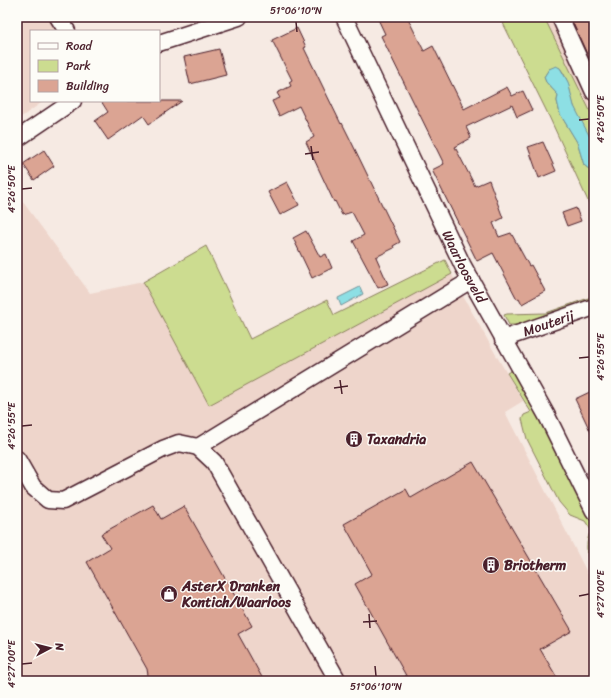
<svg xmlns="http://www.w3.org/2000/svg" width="611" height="698" font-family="Sriracha,sans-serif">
<rect width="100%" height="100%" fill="#f6eae3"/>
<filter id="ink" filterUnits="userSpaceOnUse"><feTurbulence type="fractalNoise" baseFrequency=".025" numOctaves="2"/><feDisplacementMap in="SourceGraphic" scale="8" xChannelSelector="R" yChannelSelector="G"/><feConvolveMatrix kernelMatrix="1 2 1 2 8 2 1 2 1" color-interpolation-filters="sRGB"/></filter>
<g filter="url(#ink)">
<path fill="#eed5cb" d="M 17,17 L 49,17 L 57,31 L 31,31 L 31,101 L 44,101 L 17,120 Z
M 544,17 L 594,17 L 594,119 Z
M 17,194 L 90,293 L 143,282 L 206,246 L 250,339 L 327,300 L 334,315 L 445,260 L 458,287 L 496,355 L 523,401 L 505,412 L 594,586 L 594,681 L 17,681 Z"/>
<path fill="#ccdc90" stroke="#8b7e5e" d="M 500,17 L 544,17 L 594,119 L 594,145 C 588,134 578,119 574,106 C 569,92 570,81 560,68 L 549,69 L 544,77 L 546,82 L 558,95 L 557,101 L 560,114 L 577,142 L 584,165 L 594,173 L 594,214 L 547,112 Z
M 206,246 L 250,339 L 327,300 L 334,315 L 445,260 L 452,274 L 209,405 L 143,282 Z
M 594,296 L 594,299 L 519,325 L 509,325 L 504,315 L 507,314 L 546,313 Z
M 512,370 L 538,413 L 594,525 L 594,573 C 588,556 583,548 591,530 L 585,521 L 570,515 L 559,502 L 527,439 L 522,419 L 524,415 L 531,412 L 507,373 Z"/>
<path fill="#8ddfe4" stroke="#72929a" d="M 556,66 L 560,68 L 568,82 L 574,106 L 594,145 L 594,173 L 584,165 L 577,142 L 560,114 L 557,101 L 558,95 L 546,82 L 544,77 L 549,69 Z
M 360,287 L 363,294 L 341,306 L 338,298 Z"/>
<path fill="#dba493" stroke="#4a1f2b" d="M 377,17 L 407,17 L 424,51 L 433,46 L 464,109 L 507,87 L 512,96 L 523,91 L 532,110 L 517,117 L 512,105 L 466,127 L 471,138 L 455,147 L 475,186 L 489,180 L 503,218 L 493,223 L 499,237 L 511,233 L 529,266 L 531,265 L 545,291 L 522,304 L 519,298 L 517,299 L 493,253 L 477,261 L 432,170 L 444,164 L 381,36 L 385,34 Z
M 570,17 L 594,17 L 594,69 Z
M 297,28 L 306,47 L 304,48 L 322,85 L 341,124 L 342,123 L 349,137 L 400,242 L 393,246 L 394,248 L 376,257 L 388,284 L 378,288 L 353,241 L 364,235 L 352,212 L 342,215 L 335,201 L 334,202 L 306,142 L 314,137 L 299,106 L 279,116 L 272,101 L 280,98 L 277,93 L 291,86 L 289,82 L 292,80 L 272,40 Z
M 219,49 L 226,75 L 190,84 L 184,57 Z
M 101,101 L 182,101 L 149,124 L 143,115 L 108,140 L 95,121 L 108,112 Z
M 543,142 L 556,171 L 539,178 L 528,147 Z
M 44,150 L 54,166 L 34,180 L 23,164 Z
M 287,182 L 299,205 L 280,215 L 268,192 Z
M 576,208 L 581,221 L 567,226 L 562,213 Z
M 306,231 L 320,257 L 326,254 L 332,268 L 312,278 L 293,238 Z
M 594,390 L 594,439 L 575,399 Z
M 473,462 L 572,631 L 540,649 L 559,681 L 409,681 L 355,584 L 372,574 L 344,524 L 406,489 L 411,498 Z
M 153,505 L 161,519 L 184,506 L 252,626 L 238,634 L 264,681 L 149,681 L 147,669 L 87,562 L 110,548 L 101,534 Z"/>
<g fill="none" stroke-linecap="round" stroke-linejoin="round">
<g stroke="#4a1f2b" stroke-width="19">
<g id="minor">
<path d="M 58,17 L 67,31"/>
<path id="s1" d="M 344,17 L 463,266 L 547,416 L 594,511"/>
<path d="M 560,17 L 594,92"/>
<path d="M 159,43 L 239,17"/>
<path d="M 17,139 L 73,101"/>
<path id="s2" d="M 503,339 L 594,307"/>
<path d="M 198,447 L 471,280"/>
<path d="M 17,459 L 33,487 L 48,500 L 63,501 L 163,449 L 179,443 L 198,447 L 214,462 L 338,681"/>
</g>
</g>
<use href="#minor" stroke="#fdfcf7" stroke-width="16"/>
</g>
</g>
<path fill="none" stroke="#4a1f2b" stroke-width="1.5" d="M 296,22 L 297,32M 579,120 L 589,119M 311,146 L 313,160M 305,154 L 319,152M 22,189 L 32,188M 579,358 L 589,357M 340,380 L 342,394M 334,388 L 348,386M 22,426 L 32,425M 579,596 L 589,594M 369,614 L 370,628M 363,622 L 377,621M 22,664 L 32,663M 375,666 L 376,676"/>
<defs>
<g id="building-disc" transform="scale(0.9)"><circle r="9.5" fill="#4a1f2b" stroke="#fdfcf7"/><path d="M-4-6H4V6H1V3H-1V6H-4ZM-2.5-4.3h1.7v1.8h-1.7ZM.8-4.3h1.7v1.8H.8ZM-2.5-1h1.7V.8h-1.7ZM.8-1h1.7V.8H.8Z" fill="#fff"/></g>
<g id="shop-disc" transform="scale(0.9)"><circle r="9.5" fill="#4a1f2b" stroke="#fdfcf7"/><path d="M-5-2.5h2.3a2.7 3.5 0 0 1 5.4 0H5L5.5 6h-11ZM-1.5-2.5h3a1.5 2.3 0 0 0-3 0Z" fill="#fff"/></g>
</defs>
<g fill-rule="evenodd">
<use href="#building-disc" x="354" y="439"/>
<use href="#building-disc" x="491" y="565"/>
<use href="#shop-disc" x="169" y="594"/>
</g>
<g text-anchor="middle" stroke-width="3" stroke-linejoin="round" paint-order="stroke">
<g font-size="14" fill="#4a1f2b" stroke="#fdfcf7">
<text dy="5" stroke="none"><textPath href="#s1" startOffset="277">Waarloosveld</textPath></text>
<text dy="5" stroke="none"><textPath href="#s2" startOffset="48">Mouterij</textPath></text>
</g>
<g font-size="14" font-weight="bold" fill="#4a1f2b" stroke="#fdfcf7" text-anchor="start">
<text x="367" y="444">Taxandria</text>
<text x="504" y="570">Briotherm</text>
<text x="182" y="591">AsterX Dranken<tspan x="182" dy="16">Kontich/Waarloos</tspan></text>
</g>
</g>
<rect width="611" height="698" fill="none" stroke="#fdfcf7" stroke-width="44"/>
<rect x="30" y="30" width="130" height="72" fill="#fdfcf7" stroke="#b5a4a5"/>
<rect x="38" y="43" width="20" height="6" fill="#fdfcf7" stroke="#b5a4a5"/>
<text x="66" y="50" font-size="12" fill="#4a1f2b">Road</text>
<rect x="38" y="60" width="20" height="12" fill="#ccdc90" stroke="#b5a4a5"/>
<text x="66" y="70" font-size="12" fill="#4a1f2b">Park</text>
<rect x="38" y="80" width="20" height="12" fill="#dba493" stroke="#b5a4a5"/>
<text x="66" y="90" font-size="12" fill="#4a1f2b">Building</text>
<g transform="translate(50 648) rotate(83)" stroke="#fdfcf7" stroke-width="3" paint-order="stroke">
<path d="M0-3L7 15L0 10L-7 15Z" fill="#4a1f2b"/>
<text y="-6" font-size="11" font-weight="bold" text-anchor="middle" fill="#4a1f2b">N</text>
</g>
<rect x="22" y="22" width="567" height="654" fill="none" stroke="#4a1f2b" stroke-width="1.5"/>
<g font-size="10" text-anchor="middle" fill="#4a1f2b">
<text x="296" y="14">51°06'10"N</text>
<text transform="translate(600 119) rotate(-90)" y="4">4°26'50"E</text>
<text transform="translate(11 189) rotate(-90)" y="4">4°26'50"E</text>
<text transform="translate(600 357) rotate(-90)" y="4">4°26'55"E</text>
<text transform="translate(11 426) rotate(-90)" y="4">4°26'55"E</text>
<text transform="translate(600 594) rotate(-90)" y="4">4°27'00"E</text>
<text transform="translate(11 664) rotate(-90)" y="4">4°27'00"E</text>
<text x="376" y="690">51°06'10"N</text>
</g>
</svg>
